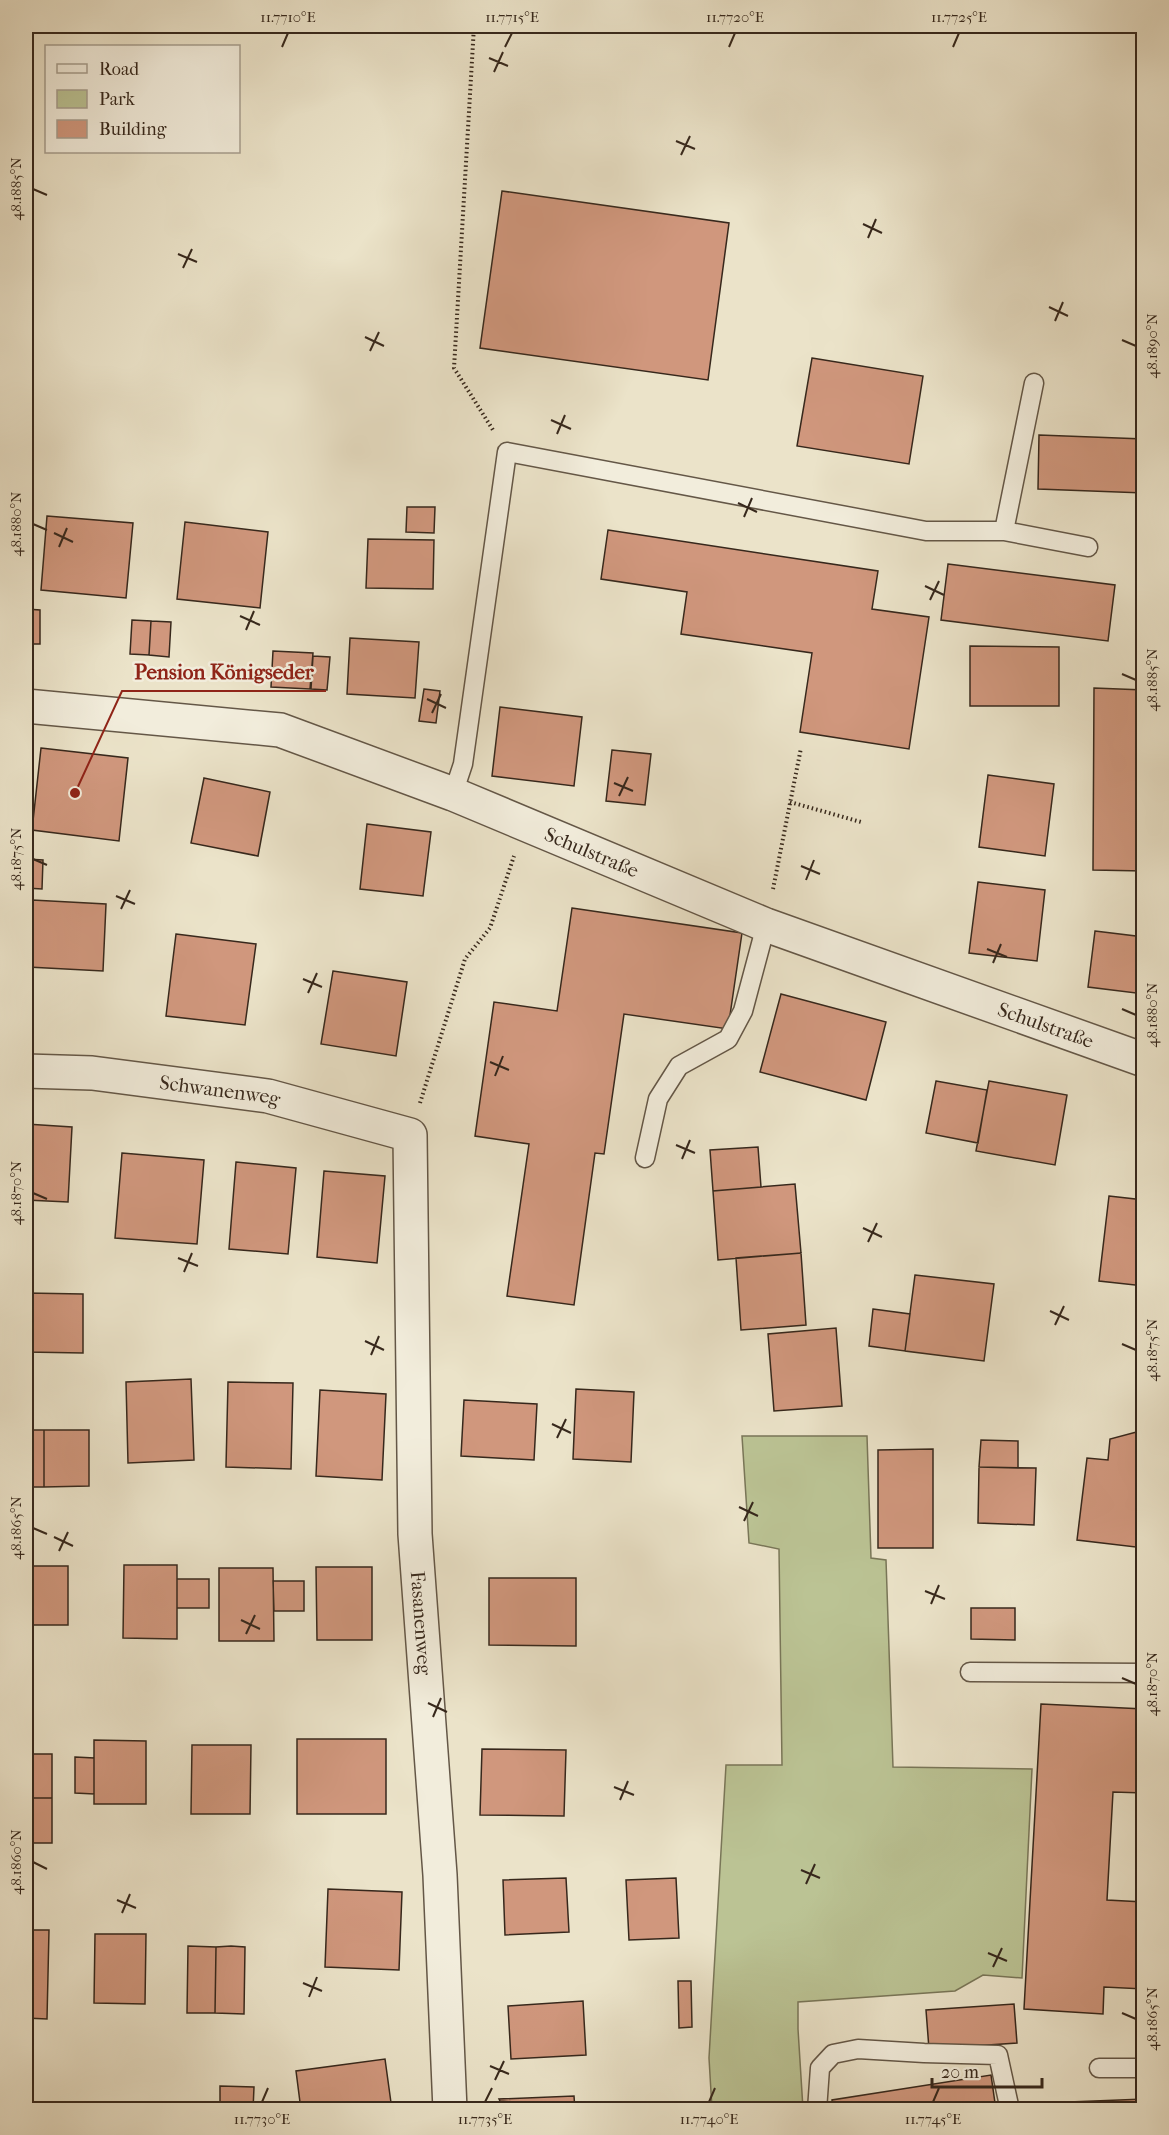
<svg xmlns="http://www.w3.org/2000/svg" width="1169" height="2135" font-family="'IM FELL French Canon',serif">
<rect width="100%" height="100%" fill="#ebe3c9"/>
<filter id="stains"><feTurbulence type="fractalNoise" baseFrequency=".00333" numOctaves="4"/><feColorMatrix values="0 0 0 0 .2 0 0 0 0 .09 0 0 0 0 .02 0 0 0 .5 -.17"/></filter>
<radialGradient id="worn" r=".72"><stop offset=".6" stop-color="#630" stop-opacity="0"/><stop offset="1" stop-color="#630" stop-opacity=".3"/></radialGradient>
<path fill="#bbc394" stroke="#797658" stroke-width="1.5" d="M 742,1436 L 867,1436 L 871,1558 L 886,1560 L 893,1767 L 1032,1769 L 1022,1978 L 983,1975 L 955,1991 L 798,2002 L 798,2029 L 803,2109 L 712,2109 L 709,2058 L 726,1765 L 782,1765 L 779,1549 L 749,1543 Z"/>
<path fill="#d0977d" stroke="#37281c" stroke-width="1.5" d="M 502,191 L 729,223 L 708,380 L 480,348 Z
M 812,358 L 923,376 L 909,464 L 797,446 Z
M 1039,435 L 1144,439 L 1144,493 L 1038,489 Z
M 407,507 L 435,507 L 434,533 L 406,532 Z
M 47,516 L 133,523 L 126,598 L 41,590 Z
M 185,522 L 268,532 L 260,608 L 177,599 Z
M 608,530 L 878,571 L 872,609 L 929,617 L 909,749 L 800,732 L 812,653 L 681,634 L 687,592 L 601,579 Z
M 368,539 L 434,540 L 433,589 L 366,588 Z
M 948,564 L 1115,585 L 1108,641 L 941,620 Z
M 26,609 L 40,610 L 40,644 L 26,644 Z
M 132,620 L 151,621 L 149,655 L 130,654 Z
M 151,621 L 171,622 L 169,657 L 149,655 Z
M 350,638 L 419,642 L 415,698 L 347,694 Z
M 970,646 L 1059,647 L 1059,706 L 970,706 Z
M 273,651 L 313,653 L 310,689 L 271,687 Z
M 313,656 L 330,657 L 327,690 L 311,689 Z
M 1094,688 L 1144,690 L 1144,871 L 1093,870 Z
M 424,689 L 440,691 L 436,723 L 419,721 Z
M 500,707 L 582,717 L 574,786 L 492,776 Z
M 41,748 L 128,758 L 119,841 L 32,830 Z
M 612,750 L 651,754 L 645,805 L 606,801 Z
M 988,775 L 1054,784 L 1045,856 L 979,847 Z
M 204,778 L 270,792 L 258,856 L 191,843 Z
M 367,824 L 431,832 L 423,896 L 360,889 Z
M 26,859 L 43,860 L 42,889 L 26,888 Z
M 978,882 L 1045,890 L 1037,961 L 969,953 Z
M 32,900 L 106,904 L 103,971 L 28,967 Z
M 572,908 L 742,933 L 728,1029 L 624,1014 L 604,1154 L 595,1153 L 574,1305 L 507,1296 L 529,1144 L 475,1136 L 494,1002 L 557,1011 Z
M 1095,931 L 1144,937 L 1144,994 L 1088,987 Z
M 176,934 L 256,944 L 245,1025 L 166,1016 Z
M 333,971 L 407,982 L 396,1056 L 321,1044 Z
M 781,994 L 886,1022 L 866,1100 L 760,1072 Z
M 936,1081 L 987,1090 L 978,1143 L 926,1133 Z
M 989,1081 L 1067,1095 L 1055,1165 L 976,1151 Z
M 26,1124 L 72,1127 L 68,1202 L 26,1200 Z
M 758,1147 L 761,1187 L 713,1191 L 710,1150 Z
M 122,1153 L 204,1160 L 197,1244 L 115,1238 Z
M 236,1162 L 296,1168 L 288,1254 L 229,1249 Z
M 324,1171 L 385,1176 L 377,1263 L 317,1257 Z
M 795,1184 L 801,1253 L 718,1260 L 713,1191 Z
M 1109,1196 L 1144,1200 L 1144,1286 L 1099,1281 Z
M 801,1253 L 806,1325 L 741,1330 L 736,1258 Z
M 915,1275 L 994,1284 L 984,1361 L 905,1351 Z
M 26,1293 L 83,1294 L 83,1353 L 26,1352 Z
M 873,1309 L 910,1314 L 905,1351 L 869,1346 Z
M 836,1328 L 842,1406 L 774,1411 L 768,1334 Z
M 191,1379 L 194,1460 L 128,1463 L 126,1382 Z
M 228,1382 L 293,1383 L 291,1469 L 226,1467 Z
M 576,1389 L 634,1392 L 631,1462 L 573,1459 Z
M 320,1390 L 386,1394 L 382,1480 L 316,1476 Z
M 464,1400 L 537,1404 L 534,1460 L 461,1456 Z
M 26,1430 L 44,1430 L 44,1487 L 26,1487 Z
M 44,1430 L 89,1430 L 89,1486 L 44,1487 Z
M 1144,1430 L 1144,1548 L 1077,1540 L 1087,1458 L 1108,1460 L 1110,1439 Z
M 981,1440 L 1018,1441 L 1018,1468 L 979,1467 Z
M 933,1449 L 933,1548 L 878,1548 L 878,1450 Z
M 979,1467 L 1036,1468 L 1034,1525 L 978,1523 Z
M 124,1565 L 177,1565 L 177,1639 L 123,1638 Z
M 26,1566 L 68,1566 L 68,1625 L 26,1625 Z
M 316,1567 L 372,1567 L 372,1640 L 317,1640 Z
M 219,1568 L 273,1568 L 274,1641 L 219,1641 Z
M 489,1578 L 576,1578 L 576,1646 L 489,1645 Z
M 177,1579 L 209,1579 L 209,1608 L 177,1608 Z
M 273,1581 L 304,1581 L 304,1611 L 274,1611 Z
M 971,1608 L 1015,1608 L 1015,1640 L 971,1639 Z
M 1041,1704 L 1144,1709 L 1144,1793 L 1113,1792 L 1107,1900 L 1144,1902 L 1144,1989 L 1104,1987 L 1103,2014 L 1024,2009 Z
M 297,1739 L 386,1739 L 386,1814 L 297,1814 Z
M 94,1740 L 146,1741 L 146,1804 L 94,1804 Z
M 192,1745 L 251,1745 L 250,1814 L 191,1814 Z
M 482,1749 L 566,1750 L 564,1816 L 480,1815 Z
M 26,1754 L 52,1754 L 52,1798 L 26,1798 Z
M 75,1757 L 94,1758 L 94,1794 L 75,1793 Z
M 26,1798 L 52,1798 L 52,1843 L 26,1843 Z
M 566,1878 L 569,1932 L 505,1935 L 503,1880 Z
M 676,1878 L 679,1938 L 629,1940 L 626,1880 Z
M 328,1889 L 402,1892 L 399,1970 L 325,1967 Z
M 26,1930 L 49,1930 L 47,2019 L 26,2018 Z
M 95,1934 L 146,1934 L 145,2004 L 94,2003 Z
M 188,1946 L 216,1947 L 215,2013 L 187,2013 Z
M 231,1946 L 245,1947 L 244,2014 L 215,2013 L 216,1947 Z
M 678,1981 L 691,1981 L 692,2027 L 679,2028 Z
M 583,2001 L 586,2055 L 511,2059 L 508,2006 Z
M 1014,2004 L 1017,2043 L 929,2049 L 926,2010 Z
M 385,2059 L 392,2110 L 301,2110 L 296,2071 Z
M 991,2075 L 996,2110 L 833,2110 L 832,2100 Z
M 220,2086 L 254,2087 L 253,2110 L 220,2110 Z
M 574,2096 L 575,2110 L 542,2110 L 542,2104 L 500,2101 L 499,2099 Z
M 1144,2099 L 1144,2110 L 1044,2110 L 1044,2103 Z
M 500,2101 L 542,2104 L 542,2110 L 500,2110 Z"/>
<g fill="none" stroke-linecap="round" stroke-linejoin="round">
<g stroke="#645747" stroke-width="21">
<path id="lane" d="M 1004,531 L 1034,383
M 453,794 L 463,764 L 507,452 L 926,531 L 1004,531 L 1088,547
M 645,1158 L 658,1099 L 679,1066 L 728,1039 L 743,1011 L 766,925
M 970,1672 L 1144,1673
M 1099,2068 L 1144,2068
M 817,2110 L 820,2068 L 833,2054 L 858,2049 L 924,2053 L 998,2055 L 1010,2110"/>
</g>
<g stroke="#645747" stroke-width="36">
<g id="street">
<path id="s1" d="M 26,706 L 280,730 L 453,794 L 766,925 L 1144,1060"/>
<path id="s2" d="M 26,1071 L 92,1073 L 268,1096 L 410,1135 L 415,1534 L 440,1875 L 450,2110"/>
</g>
</g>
<path stroke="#37281c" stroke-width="4" stroke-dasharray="1.5 3" stroke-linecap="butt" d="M 474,26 L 454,368 L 493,430
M 790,802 L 861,822
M 773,889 L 801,748
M 420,1103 L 465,959 L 490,928 L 514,856"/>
<use href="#lane" stroke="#f2eddc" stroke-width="18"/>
<use href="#street" stroke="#f2eddc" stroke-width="33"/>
</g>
<path fill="none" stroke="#37281c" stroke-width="2" d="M 282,47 L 288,33M 505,47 L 512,33M 729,47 L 735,33M 953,47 L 959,33M 489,58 L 508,66M 494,72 L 503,52M 676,141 L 695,149M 681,155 L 690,136M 33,189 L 47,195M 863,224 L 882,233M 868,238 L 876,219M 178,254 L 197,262M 183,268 L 192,249M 1049,307 L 1068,316M 1055,321 L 1063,302M 365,337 L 384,346M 1122,340 L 1136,346M 370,351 L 379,332M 551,420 L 571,429M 557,434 L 565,415M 738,503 L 757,512M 744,517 L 752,498M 33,524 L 47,530M 54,533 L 73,542M 59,547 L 67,528M 925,586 L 944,595M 930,600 L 939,581M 240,616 L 260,625M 246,630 L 254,611M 1122,674 L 1136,680M 427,699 L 446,708M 432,713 L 441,694M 614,783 L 633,791M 619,796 L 628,777M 33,859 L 47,865M 801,866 L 820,874M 806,880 L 814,860M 116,896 L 135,904M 121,909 L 130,890M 987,949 L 1007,957M 993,963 L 1001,944M 303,979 L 322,987M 308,993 L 317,973M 1122,1009 L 1136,1015M 490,1062 L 509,1070M 495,1076 L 503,1056M 676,1145 L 695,1153M 682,1159 L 690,1140M 33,1193 L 47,1199M 863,1228 L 882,1237M 868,1242 L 877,1223M 178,1258 L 198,1266M 184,1272 L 192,1253M 1050,1311 L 1069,1320M 1055,1325 L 1064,1306M 365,1341 L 384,1350M 1122,1344 L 1136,1350M 371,1355 L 379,1336M 552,1424 L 571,1433M 557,1438 L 566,1419M 739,1507 L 758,1516M 744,1521 L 753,1502M 33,1528 L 47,1534M 54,1537 L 73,1546M 59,1551 L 68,1532M 925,1591 L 945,1599M 931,1604 L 939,1585M 241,1620 L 260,1629M 246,1634 L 255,1615M 1122,1678 L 1136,1684M 428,1703 L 447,1712M 433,1717 L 441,1698M 614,1787 L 634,1795M 620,1800 L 628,1781M 33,1862 L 47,1869M 801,1870 L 820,1878M 806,1884 L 815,1864M 117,1900 L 136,1908M 122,1913 L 130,1894M 988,1953 L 1007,1961M 993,1967 L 1002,1948M 303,1983 L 322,1991M 309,1997 L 317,1977M 1122,2013 L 1136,2019M 490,2066 L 509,2074M 495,2080 L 504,2061M 262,2102 L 268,2088M 485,2102 L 492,2088M 709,2102 L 715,2088M 933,2102 L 939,2088"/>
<g text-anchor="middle" stroke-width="5" stroke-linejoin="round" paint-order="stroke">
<g font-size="20" fill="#37281c" stroke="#f2eddc">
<text dy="7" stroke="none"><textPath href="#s1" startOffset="590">Schulstraße</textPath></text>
<text dy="7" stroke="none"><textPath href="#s1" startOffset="1076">Schulstraße</textPath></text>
<text dy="7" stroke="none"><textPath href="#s2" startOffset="195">Schwanenweg</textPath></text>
<text dy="7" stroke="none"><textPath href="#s2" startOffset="879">Fasanenweg</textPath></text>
</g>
</g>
<path fill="none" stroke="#8f2418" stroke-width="2" d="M75 793L122 691H326"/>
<circle fill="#8f2418" stroke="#f2eddc" stroke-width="2" cx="75" cy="793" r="6"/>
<g font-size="21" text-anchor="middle" font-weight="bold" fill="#8f2418" stroke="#f2eddc" stroke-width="5" stroke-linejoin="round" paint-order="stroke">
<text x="224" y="679">Pension Königseder</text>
</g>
<rect width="1169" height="2135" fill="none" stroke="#ebe3c9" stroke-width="66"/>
<rect x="45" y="45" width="195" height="108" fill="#f2eddc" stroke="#a79e8f" stroke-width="1.5"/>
<rect x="57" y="64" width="30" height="9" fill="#f2eddc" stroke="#a79e8f" stroke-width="1.5"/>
<text x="99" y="75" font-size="18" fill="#37281c">Road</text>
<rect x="57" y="90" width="30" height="18" fill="#bbc394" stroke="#a79e8f" stroke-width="1.5"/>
<text x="99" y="105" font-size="18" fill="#37281c">Park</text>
<rect x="57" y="120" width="30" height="18" fill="#d0977d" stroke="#a79e8f" stroke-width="1.5"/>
<text x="99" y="135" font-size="18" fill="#37281c">Building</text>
<path d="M932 2078v9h110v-9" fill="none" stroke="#37281c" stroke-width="3"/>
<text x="941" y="2078" font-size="18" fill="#37281c" stroke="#f2eddc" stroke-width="4.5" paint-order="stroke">20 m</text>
<rect x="33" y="33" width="1103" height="2069" fill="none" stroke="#37281c" stroke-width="2"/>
<g font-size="15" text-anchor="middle" fill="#37281c">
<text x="288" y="22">11.7710°E</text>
<text x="512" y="22">11.7715°E</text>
<text x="735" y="22">11.7720°E</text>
<text x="959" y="22">11.7725°E</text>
<text transform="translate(16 189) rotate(-90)" y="5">48.1885°N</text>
<text transform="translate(1152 346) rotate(-90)" y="5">48.1890°N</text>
<text transform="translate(16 524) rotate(-90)" y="5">48.1880°N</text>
<text transform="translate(1152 680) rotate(-90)" y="5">48.1885°N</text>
<text transform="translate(16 859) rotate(-90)" y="5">48.1875°N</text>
<text transform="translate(1152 1015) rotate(-90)" y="5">48.1880°N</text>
<text transform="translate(16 1193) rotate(-90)" y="5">48.1870°N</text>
<text transform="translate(1152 1350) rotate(-90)" y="5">48.1875°N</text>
<text transform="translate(16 1528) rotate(-90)" y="5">48.1865°N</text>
<text transform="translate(1152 1684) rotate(-90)" y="5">48.1870°N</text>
<text transform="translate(16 1862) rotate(-90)" y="5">48.1860°N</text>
<text transform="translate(1152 2019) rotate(-90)" y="5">48.1865°N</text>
<text x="262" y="2124">11.7730°E</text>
<text x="485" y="2124">11.7735°E</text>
<text x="709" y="2124">11.7740°E</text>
<text x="933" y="2124">11.7745°E</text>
</g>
<rect width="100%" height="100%" filter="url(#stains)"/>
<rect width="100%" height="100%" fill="url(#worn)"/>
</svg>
